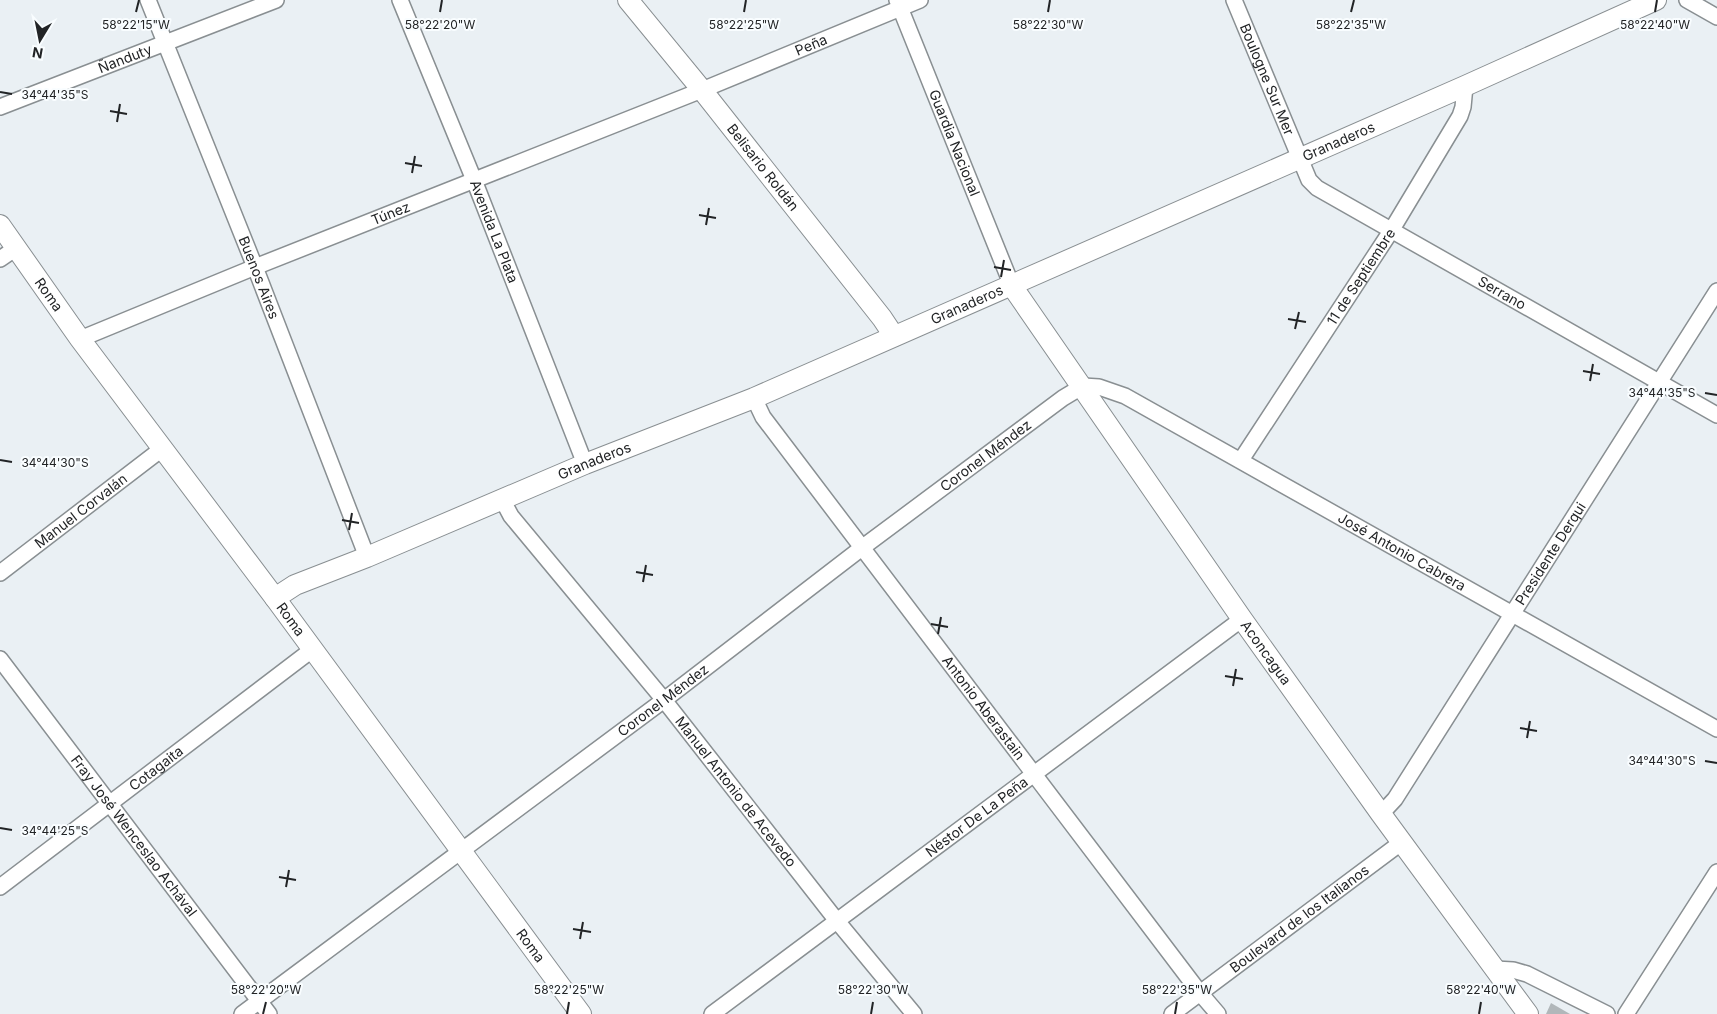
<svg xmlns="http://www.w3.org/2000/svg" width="1717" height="1014" font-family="Inter,sans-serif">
<rect width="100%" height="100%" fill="#eaf0f4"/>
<path fill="#b1b7ba" d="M 1551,1003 L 1570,1014 L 1546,1014 Z"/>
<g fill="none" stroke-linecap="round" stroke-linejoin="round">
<g stroke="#898f92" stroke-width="18">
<g id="street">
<path id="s1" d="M 148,0 L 255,267 L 367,557"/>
<path id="s2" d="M 400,0 L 474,180 L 585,464"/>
<path id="s3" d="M 897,0 L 1012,286"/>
<path id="s4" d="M 1234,0 L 1309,180 L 1317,188 L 1717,415"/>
<path d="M 1687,0 L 1717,17"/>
<path id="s5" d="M 0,107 L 276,0"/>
<path d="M 0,259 L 16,248"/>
<path id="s6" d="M 80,339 L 255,267 L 702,90 L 920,0"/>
<path id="s7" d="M 754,398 L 763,417 L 1200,993 L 1218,1014"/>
<path id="s8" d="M 1241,460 L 1391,231 L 1460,116 L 1463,107 L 1465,86"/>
<path id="s9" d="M 502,499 L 511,516 L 664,700 L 837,921 L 914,1014"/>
<path id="s10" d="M 0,573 L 163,448"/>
<path id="s11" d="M 0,659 L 269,1014"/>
<path id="s12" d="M 1381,814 L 1395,799 L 1717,291"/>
<path id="s13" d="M 0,887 L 313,649"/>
<path d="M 1495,969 L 1513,970 L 1527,974 L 1607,1014"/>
<path id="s14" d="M 242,1014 L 664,700 L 863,547 L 1063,398 L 1083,386 L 1099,387 L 1125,396 L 1717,729"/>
<path id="s15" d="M 712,1014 L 1242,619"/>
<path id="s16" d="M 1172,1014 L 1402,842"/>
<path d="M 1626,1014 L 1717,872"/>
</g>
</g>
<g stroke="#898f92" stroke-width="22">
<g id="secondary">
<path id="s17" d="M 628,0 L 702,90 L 882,318 L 894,336"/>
<path id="s18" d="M 0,225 L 80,339 L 275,598 L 581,1014"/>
<path id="s19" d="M 1012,286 L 1242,619 L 1381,814 L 1528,1014"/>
<path id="s20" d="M 275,598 L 295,585 L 367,557 L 585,464 L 754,398 L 1465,86 L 1656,0"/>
</g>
</g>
<use href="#street" stroke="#fff" stroke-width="15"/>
<use href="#secondary" stroke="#fff" stroke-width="20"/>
</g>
<path fill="none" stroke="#222426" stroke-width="2" d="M 136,12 L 139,0M 440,12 L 442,0M 744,12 L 746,0M 1048,12 L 1050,0M 1351,12 L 1354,0M 1655,12 L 1657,0M 0,92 L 12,94M 110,111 L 127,114M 117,122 L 120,104M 405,163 L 422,166M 412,173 L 415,156M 699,215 L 716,218M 706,225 L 709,208M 994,267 L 1011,270M 1001,277 L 1004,260M 1288,319 L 1306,322M 1295,329 L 1299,312M 1583,371 L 1600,374M 1590,381 L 1593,364M 1705,393 L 1717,395M 0,460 L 12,462M 342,520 L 359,523M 349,530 L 352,513M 636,572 L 653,575M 643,582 L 646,565M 931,624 L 948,627M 938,634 L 941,617M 1225,676 L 1243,679M 1233,686 L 1236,669M 1520,728 L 1537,731M 1527,738 L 1530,721M 1705,761 L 1717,763M 0,828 L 12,830M 279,877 L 296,880M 286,887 L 289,870M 573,929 L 591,932M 580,939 L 583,922M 263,1014 L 266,1002M 567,1014 L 569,1002M 871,1014 L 873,1002M 1175,1014 L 1177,1002M 1479,1014 L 1481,1002"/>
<g text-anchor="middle" stroke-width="4" stroke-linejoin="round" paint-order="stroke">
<g font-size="14" fill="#222426" stroke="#f9fdff">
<text dy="5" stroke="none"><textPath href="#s6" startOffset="788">Peña</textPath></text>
<text dy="5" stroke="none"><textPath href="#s5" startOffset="134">Ñanduty</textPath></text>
<text dy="5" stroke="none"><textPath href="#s4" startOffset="86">Boulogne Sur Mer</textPath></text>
<text dy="5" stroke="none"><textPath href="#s20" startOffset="1158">Granaderos</textPath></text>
<text dy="5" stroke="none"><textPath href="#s3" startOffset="154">Guardia Nacional</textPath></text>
<text dy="5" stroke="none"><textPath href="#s17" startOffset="215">Belisario Roldán</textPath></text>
<text dy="5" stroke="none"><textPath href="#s6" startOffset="335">Túnez</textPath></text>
<text dy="5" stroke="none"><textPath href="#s2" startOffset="250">Avenida La Plata</textPath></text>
<text dy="5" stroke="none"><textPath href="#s8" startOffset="219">11 de Septiembre</textPath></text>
<text dy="5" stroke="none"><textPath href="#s1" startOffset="299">Buenos Aires</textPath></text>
<text dy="5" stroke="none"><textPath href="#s4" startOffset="419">Serrano</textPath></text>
<text dy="5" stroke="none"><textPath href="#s18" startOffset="85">Roma</textPath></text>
<text dy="5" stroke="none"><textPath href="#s20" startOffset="752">Granaderos</textPath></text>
<text dy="5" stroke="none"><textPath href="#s14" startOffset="930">Coronel Méndez</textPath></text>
<text dy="5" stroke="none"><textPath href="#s20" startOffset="348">Granaderos</textPath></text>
<text dy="5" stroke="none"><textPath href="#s10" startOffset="102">Manuel Corvalán</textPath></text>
<text dy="5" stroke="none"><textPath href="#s14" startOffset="1411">José Antonio Cabrera</textPath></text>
<text dy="5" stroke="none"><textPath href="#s12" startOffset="311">Presidente Derqui</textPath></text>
<text dy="5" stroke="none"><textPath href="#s18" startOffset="490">Roma</textPath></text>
<text dy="5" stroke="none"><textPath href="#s19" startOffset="446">Aconcagua</textPath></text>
<text dy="5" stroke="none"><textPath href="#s14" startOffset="525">Coronel Méndez</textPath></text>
<text dy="5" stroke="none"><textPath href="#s7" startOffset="386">Antonio Aberastain</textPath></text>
<text dy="5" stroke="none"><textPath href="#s13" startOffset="196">Cotagaita</textPath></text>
<text dy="5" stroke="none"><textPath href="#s9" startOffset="375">Manuel Antonio de Acevedo</textPath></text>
<text dy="5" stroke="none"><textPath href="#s15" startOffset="330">Néstor De La Peña</textPath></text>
<text dy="5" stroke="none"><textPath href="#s11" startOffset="222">Fray José Wenceslao Achával</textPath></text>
<text dy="5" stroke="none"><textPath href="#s16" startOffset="159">Boulevard de los Italianos</textPath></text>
<text dy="5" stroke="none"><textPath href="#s18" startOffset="895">Roma</textPath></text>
</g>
</g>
<g font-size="12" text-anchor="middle" fill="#222426" stroke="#f9fdff" stroke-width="4" stroke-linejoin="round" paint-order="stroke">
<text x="136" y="29">58°22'15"W</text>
<text x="440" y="29">58°22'20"W</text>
<text x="744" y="29">58°22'25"W</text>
<text x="1048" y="29">58°22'30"W</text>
<text x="1351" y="29">58°22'35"W</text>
<text x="1655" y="29">58°22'40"W</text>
<text x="55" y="99">34°44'35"S</text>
<text x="1662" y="397">34°44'35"S</text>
<text x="55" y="467">34°44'30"S</text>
<text x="1662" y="765">34°44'30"S</text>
<text x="55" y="835">34°44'25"S</text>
<text x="266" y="994">58°22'20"W</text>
<text x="569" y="994">58°22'25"W</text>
<text x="873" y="994">58°22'30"W</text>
<text x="1177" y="994">58°22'35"W</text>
<text x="1481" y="994">58°22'40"W</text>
</g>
<g transform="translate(40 40) rotate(190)" stroke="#f9fdff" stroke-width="4" paint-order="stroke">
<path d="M0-4L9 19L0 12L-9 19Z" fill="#222426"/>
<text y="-8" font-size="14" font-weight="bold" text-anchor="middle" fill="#222426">N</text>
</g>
</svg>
